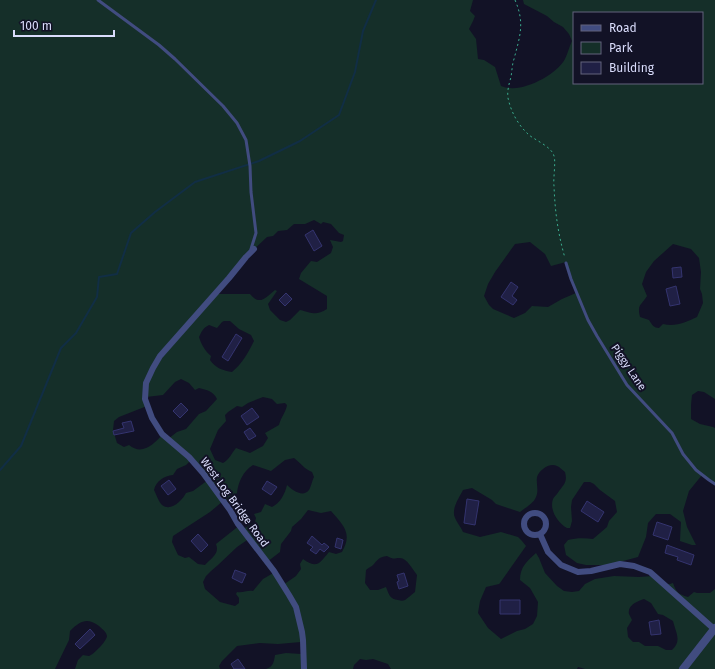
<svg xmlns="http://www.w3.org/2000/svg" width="715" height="669" font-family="'Fira Sans',sans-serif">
<rect width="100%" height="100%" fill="#121226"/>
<path fill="#152f29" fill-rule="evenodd" d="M 0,0 L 473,0 L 470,11 L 475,16 L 473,21 L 469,29 L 476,39 L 478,59 L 484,60 L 495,67 L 501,86 C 504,87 507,88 510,88 C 527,90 557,74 565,59 C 568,53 569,47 572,41 L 569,34 L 563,27 L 554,22 L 547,16 L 524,4 L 523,0 L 715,0 L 715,399 L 704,392 L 698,391 L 692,395 L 691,405 L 691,419 L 700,424 L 713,427 L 715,428 L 715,484 L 702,475 L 689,491 L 683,511 L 687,527 L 696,545 L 692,545 L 680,541 L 681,522 L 670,514 L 656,514 L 648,523 L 646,537 L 638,557 L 608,565 L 586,565 L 577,563 L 566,555 L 564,545 L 568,540 C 576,538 584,538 593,539 L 607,527 L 609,521 L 617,512 L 615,501 L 600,490 L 594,484 L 590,482 L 584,482 L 572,500 L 571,507 L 572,521 L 570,528 L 567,528 C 558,523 549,510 553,499 C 554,497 556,495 557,494 C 563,485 568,483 565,472 C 562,470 560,467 557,466 C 550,462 539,470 537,477 C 536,483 539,491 536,497 C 534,503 525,508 520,512 L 496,504 L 492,500 L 472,488 L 463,490 C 459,498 451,509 455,518 C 457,523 461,527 463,532 L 480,537 L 501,532 L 518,537 L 522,541 L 526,546 L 500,583 L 499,584 L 486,587 L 480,601 L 478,613 L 488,628 L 501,639 L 517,631 L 525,629 L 533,624 L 537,616 L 538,602 L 530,588 L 520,580 C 520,567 527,561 536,553 L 539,558 L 545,573 L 557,586 L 564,591 L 572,592 L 579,591 L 585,584 L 595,579 L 614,576 L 639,577 L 653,576 L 667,584 L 670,584 L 673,583 C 676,592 678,594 688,597 L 694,592 L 697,593 L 710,593 L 715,589 L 715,669 L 585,669 L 578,667 L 577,669 L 391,669 L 388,664 L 373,659 L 366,660 L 360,659 L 354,665 L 353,669 L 266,669 C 273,667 274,662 275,655 L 286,653 L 301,654 L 301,642 L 278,644 L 260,643 L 237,646 L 222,661 L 219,666 L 220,669 L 75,669 L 78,660 L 83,655 C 84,655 87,656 89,656 C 93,655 107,641 107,636 C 106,631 102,629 99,626 C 87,617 80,621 70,631 L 69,640 L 55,669 L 0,669 ZM 574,13 L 702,13 L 702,83 L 574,83 ZM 314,220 L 321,224 L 323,222 L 331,224 L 339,233 L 344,235 L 343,241 L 341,242 L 330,240 L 333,247 L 331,253 L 317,262 L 311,261 L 301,273 L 299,279 L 327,296 L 327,309 C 316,316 312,313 300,310 L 290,320 L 286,322 L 280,320 L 270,310 L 268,304 L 277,291 L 275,290 C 265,298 260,306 250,294 L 217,294 L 247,256 L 267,237 L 273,236 L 278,231 L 287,230 L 294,224 L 305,224 ZM 530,242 L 545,254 L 551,266 L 566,262 L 576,293 L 562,299 L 548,307 L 532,306 L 525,313 L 514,318 L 493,309 L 489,305 L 484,296 L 488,284 L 495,272 L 515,244 ZM 673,244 L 691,249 L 699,258 L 701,272 L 700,289 L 702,294 L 703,303 L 697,317 C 686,322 676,327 663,324 L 659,328 C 654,328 652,325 649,320 L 640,317 C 637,304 641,306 647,296 L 642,284 L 646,272 L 654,261 ZM 224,321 L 230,321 L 239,329 L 251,335 L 254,341 C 248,353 242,364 232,372 C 224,371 215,368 210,360 L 211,356 C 205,351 201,344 199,337 C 202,331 203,328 209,325 L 217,328 L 222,322 ZM 181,379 L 189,383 L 195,390 L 199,388 C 207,390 213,391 217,399 L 206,411 L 199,414 L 186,429 L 177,432 L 168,439 L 163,434 C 154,444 142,456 129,445 L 124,447 L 117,443 L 113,430 L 114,421 L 119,417 L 147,406 L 146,397 L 163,395 L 175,382 ZM 263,397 L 272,399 L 277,404 L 285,403 L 287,405 C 286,412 281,417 279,425 L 265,433 L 268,438 L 263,446 L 250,453 C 246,451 240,450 236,448 C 231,454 230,459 223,463 L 215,460 L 210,449 L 218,430 L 226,421 L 225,415 L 228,412 L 237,406 L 242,407 L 248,403 ZM 294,458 C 302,464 303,468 312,472 L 314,477 C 312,481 311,487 309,490 C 303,498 292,490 287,485 C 285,494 280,503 272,507 L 265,504 L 261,512 L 254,514 L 256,518 L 255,522 L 243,529 L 240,525 L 216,544 C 220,554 211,558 205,565 L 198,564 L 189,557 L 185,558 L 178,555 L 172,542 L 173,536 L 210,512 L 223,501 L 226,503 L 237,493 C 238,483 243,471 253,465 L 271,471 L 285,460 ZM 192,459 L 208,480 L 193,491 L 186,493 C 182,501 170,513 161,504 C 158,500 156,494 154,490 C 156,481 164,476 173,475 L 177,469 L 186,465 ZM 308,510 L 321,513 L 331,511 C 343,525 353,533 342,552 L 336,554 L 329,552 C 319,564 317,569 303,559 L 300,564 L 301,569 L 296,576 L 283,585 L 275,572 L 263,579 L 253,591 C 247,590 243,593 237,592 L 236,594 L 239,598 L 239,603 L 235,606 L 220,602 L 205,589 L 203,582 L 206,576 L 211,571 L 218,565 L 237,547 L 250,538 L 267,562 L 280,552 L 281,544 L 291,531 L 292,527 L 301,519 ZM 387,556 C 395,560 393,558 400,558 C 407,558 413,570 417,575 L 415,592 C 412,594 407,599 405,600 C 403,601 401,601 398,600 C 390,599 389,595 386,587 L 378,590 L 370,590 L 365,583 L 366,570 C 368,568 370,567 372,566 C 378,560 378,557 387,556 ZM 644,599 L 651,603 L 658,614 L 663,615 L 673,621 C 676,633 682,641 672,650 L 666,650 L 658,646 L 645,646 L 639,642 L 633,642 L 628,637 L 627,628 L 632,620 C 631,618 630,616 629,614 C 627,605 638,601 644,599 Z"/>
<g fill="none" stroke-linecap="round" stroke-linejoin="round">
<path stroke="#112e45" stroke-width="2" d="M 0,470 L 21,446 L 61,348 L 76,333 L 97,297 L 99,277 L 117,274 L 131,233 L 155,212 L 195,182 L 259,161 L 300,141 L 339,115 L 355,72 L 363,31 L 376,0"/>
</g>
<path fill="#202045" stroke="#34346f" d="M 313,230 L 322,246 L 314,251 L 305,235 Z
M 681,267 L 682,277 L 673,278 L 672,268 Z
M 511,282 L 518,287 L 512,296 L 517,300 L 513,305 L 501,297 Z
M 676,286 L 680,304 L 670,306 L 666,289 Z
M 286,293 L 292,299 L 285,306 L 279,300 Z
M 236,334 L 242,338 L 228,361 L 222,357 Z
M 181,403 L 188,410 L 180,418 L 173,411 Z
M 252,408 L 259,417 L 247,425 L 241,416 Z
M 131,421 L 134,431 L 114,435 L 113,431 L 124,428 L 122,423 Z
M 250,428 L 256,436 L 249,440 L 244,432 Z
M 169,480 L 176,489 L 168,495 L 161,486 Z
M 267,481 L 277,487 L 271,495 L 262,489 Z
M 467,499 L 479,501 L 475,525 L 464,523 Z
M 587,501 L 604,512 L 598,522 L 581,511 Z
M 657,522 L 672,527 L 668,540 L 653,535 Z
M 198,534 L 208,545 L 201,552 L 191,541 Z
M 312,536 L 322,545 L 324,543 L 329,547 L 324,552 L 320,549 L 316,554 L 310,550 L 313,547 L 307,543 Z
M 337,538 L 343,540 L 341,549 L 335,547 Z
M 667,545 L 694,555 L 691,565 L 677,560 L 678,557 L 665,553 Z
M 235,570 L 246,574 L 242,583 L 232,578 Z
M 404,573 L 408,586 L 399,589 L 397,582 L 399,581 L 397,575 Z
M 500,600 L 520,600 L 520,614 L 500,614 Z
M 659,620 L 661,634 L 651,635 L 649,622 Z
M 90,629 L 95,635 L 80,649 L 75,644 Z
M 238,659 L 245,669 L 234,669 L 231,664 Z"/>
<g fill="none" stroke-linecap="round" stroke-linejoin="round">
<path stroke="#3bae90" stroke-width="1" stroke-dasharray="2 3" stroke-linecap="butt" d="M 515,0 C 525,23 520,36 514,59 C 512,65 512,71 511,77 C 509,84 507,91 508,98 C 511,112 518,125 529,135 C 535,140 552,147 554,156 C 556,162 553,179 554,186 C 555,212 558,234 565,258"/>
<path stroke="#414c80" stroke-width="3" d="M 98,0 L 159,45 L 175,59 L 223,106 L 237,123 L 246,140 L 250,166 L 251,192 L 256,233 L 251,249
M 566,263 L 571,279 L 588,320 L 597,336 L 627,385 L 672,433 L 683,454 L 696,470 L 709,480 L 715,484"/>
<path stroke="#414c80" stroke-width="6" d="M 254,249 L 246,257 L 229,278 L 160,356 L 153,368 L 146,383 L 145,399 L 152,418 L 162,434 L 189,457 L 203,473 L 230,510 L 238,524 L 274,571 L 289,595 L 296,607 L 302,632 L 303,640 L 304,669
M524 524a11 11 0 1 1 22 0a11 11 0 1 1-22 0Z
M 540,534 L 548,552 L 561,565 L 578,572 L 591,571 L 620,564 L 634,566 L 650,572 L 714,629"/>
<path stroke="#414c80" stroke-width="8" d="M 683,669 L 715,628"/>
</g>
<g text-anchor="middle" stroke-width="4" stroke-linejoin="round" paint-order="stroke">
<g font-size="11" fill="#daddfc" stroke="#121226">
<text transform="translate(629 367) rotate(56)" y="4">Piggy Lane</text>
<text transform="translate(235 502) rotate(54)" y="4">West Log Bridge Road</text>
</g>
</g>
<rect x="573" y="12" width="130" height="72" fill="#121226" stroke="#62637c"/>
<rect x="581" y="25" width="20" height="6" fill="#414c80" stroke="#62637c"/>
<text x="609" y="32" font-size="12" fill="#daddfc">Road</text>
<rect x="581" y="42" width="20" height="12" fill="#152f29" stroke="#62637c"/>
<text x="609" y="52" font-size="12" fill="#daddfc">Park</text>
<rect x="581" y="62" width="20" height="12" fill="#202045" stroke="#62637c"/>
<text x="609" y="72" font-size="12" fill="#daddfc">Building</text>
<path d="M14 30v6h100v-6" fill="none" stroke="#daddfc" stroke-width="2"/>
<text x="20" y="30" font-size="12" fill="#daddfc" stroke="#121226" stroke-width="3" paint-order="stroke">100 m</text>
</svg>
